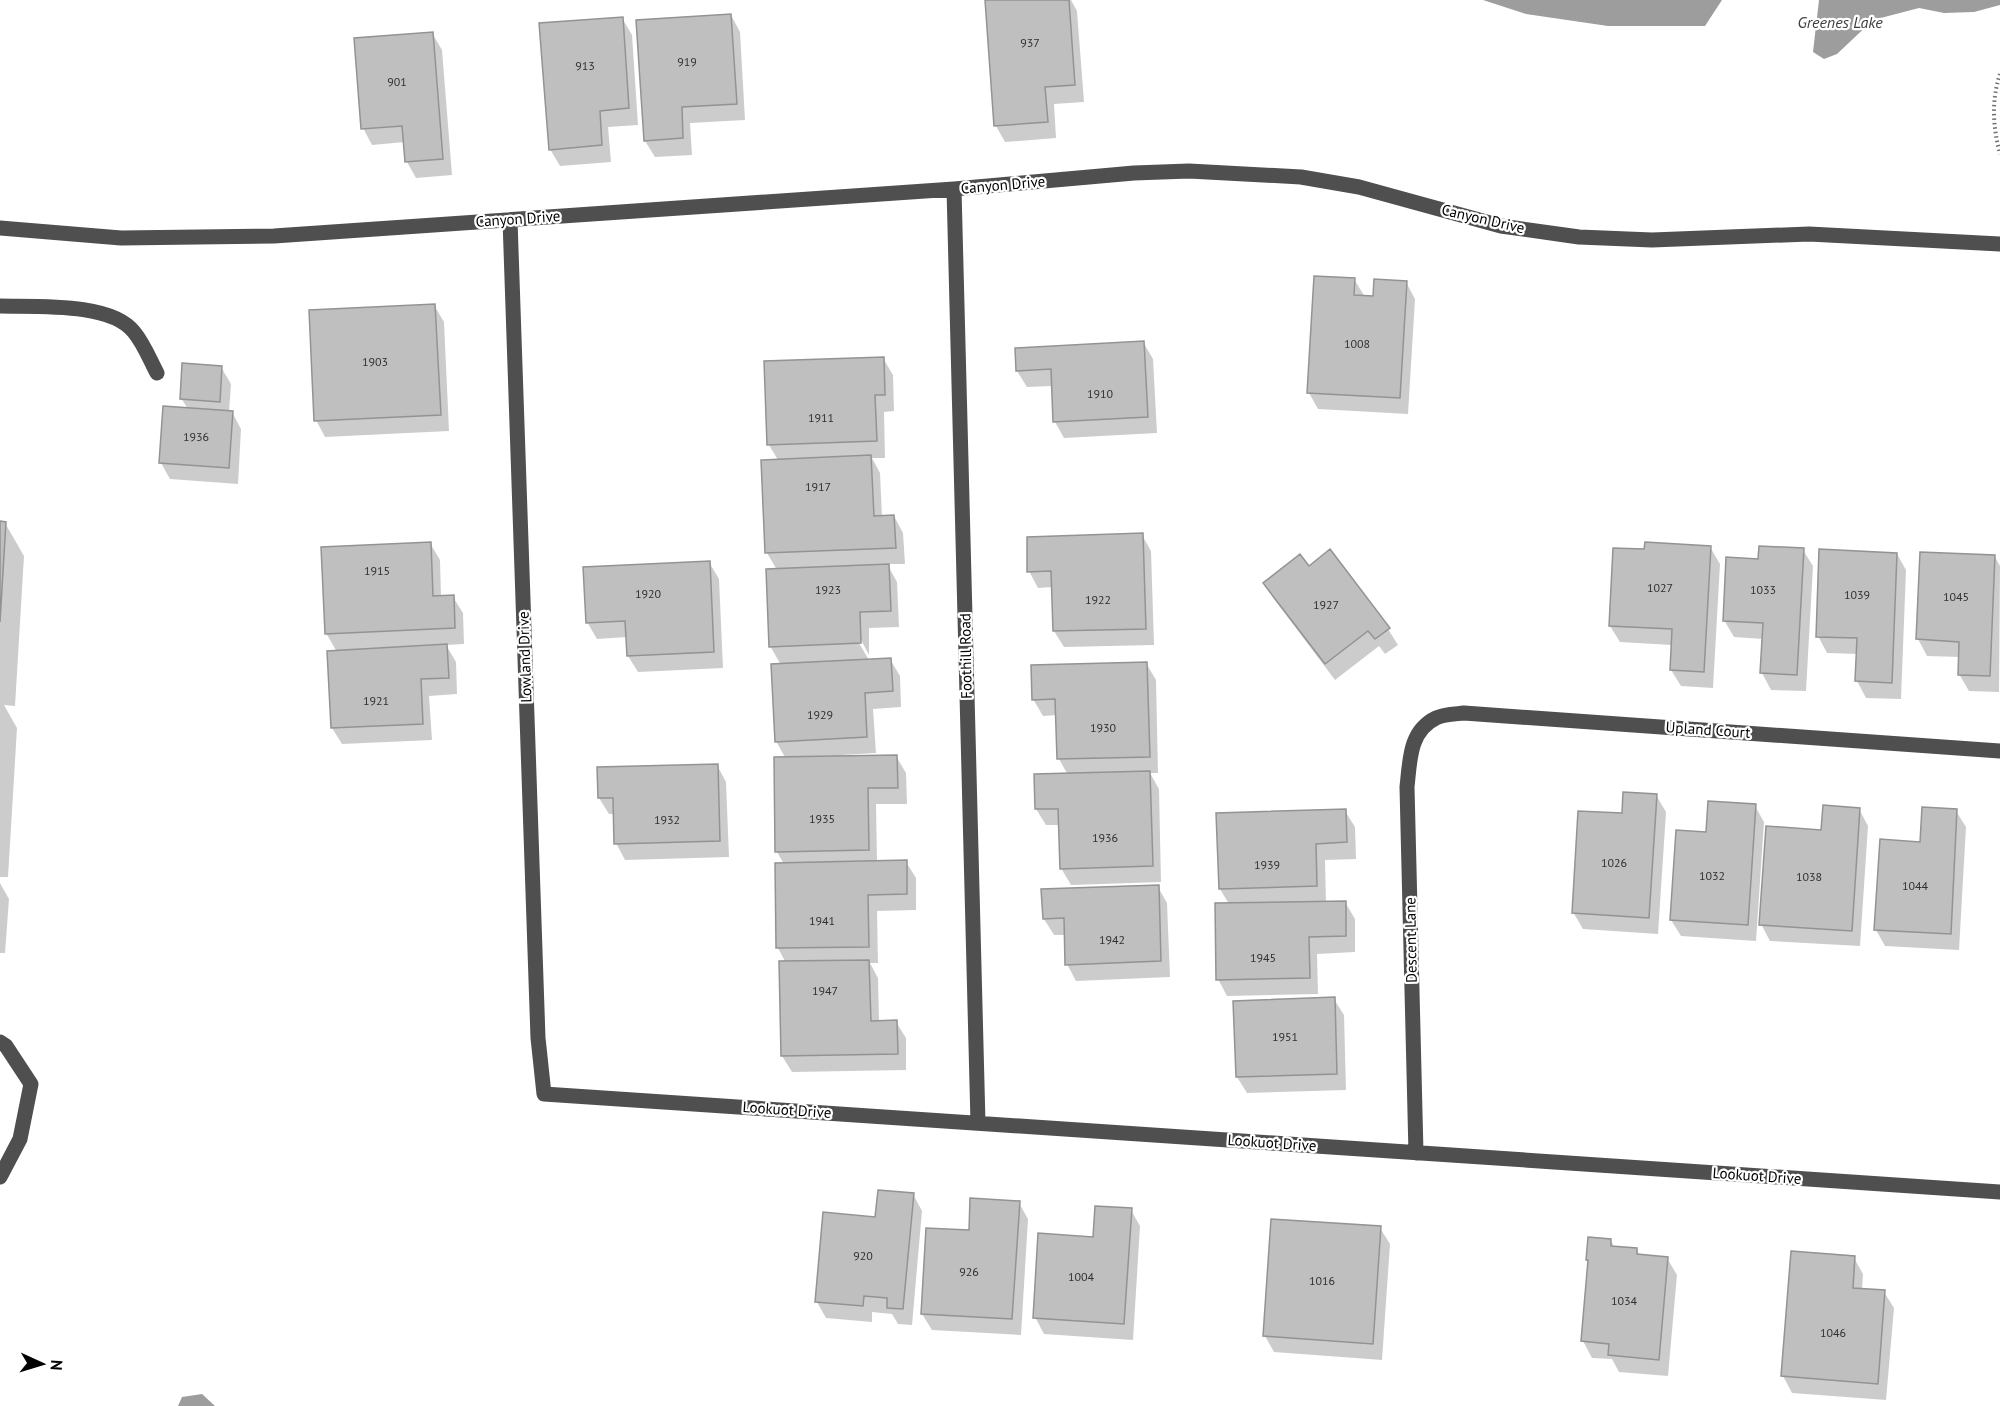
<svg xmlns="http://www.w3.org/2000/svg" width="2000" height="1406" font-family="'PT Sans',sans-serif">
<rect width="100%" height="100%" fill="#fff"/>
<path fill="#9d9d9d" d="M 1483,0 L 1722,0 L 1705,26 L 1608,26 L 1526,14 Z
M 1819,0 L 2000,0 L 2000,5 L 1974,12 L 1944,13 L 1919,8 L 1873,20 L 1837,54 L 1824,59 L 1813,52 Z
M 202,1394 L 215,1406 L 178,1406 L 182,1397 Z"/>
<path fill="#0003" d="M 998,0 L 1071,0 L 1077,11 L 1084,102 L 1054,104 L 1056,138 L 1005,142 L 996,126 Z
M 731,15 L 740,32 L 745,120 L 690,123 L 692,155 L 655,157 L 645,141 Z
M 622,18 L 632,35 L 638,125 L 608,127 L 611,162 L 560,166 L 550,149 Z
M 432,33 L 442,50 L 452,175 L 416,178 L 407,162 L 405,142 L 372,145 L 363,128 Z
M 1354,279 L 1365,297 L 1374,298 L 1406,282 L 1415,299 L 1408,414 L 1318,409 L 1309,393 Z
M 434,305 L 444,322 L 449,431 L 325,437 L 316,420 Z
M 1143,342 L 1153,359 L 1157,433 L 1064,438 L 1055,422 L 1053,386 L 1027,387 L 1017,371 Z
M 883,358 L 893,375 L 894,411 L 884,412 L 885,458 L 872,458 L 880,473 L 882,517 L 894,516 L 903,533 L 905,564 L 887,564 L 897,582 L 899,627 L 869,628 L 869,655 L 859,636 L 856,638 L 869,660 L 890,659 L 900,676 L 901,707 L 873,709 L 876,753 L 842,755 L 842,757 L 896,756 L 906,773 L 907,804 L 876,804 L 877,862 L 906,862 L 916,878 L 916,910 L 877,911 L 878,963 L 870,963 L 878,978 L 879,1022 L 896,1022 L 906,1038 L 906,1070 L 792,1072 L 782,1056 L 786,963 L 778,948 L 776,865 L 784,864 L 777,852 L 786,759 L 776,741 L 781,665 L 770,646 L 777,570 L 767,553 L 778,460 L 769,445 L 766,362 Z
M 221,367 L 231,384 L 229,412 L 232,412 L 241,429 L 238,484 L 170,479 L 161,463 L 188,409 L 181,398 Z
M 0,523 L 5,523 L 24,556 L 15,706 L 4,705 L 17,728 L 8,877 L 0,877 Z
M 1142,535 L 1151,551 L 1154,645 L 1064,647 L 1054,631 L 1053,587 L 1038,588 L 1029,571 Z
M 430,543 L 440,560 L 441,597 L 453,597 L 463,613 L 464,644 L 446,645 L 456,662 L 457,694 L 429,696 L 432,740 L 342,744 L 332,728 L 337,652 L 326,633 Z
M 1710,547 L 1720,564 L 1713,688 L 1681,686 L 1671,670 L 1672,645 L 1620,642 L 1610,626 L 1646,551 Z
M 1803,550 L 1813,566 L 1806,691 L 1771,690 L 1762,673 L 1763,639 L 1734,637 L 1724,620 L 1759,560 Z
M 1897,554 L 1906,570 L 1901,699 L 1866,698 L 1857,681 L 1858,654 L 1827,653 L 1818,636 Z
M 1995,557 L 2000,566 L 1999,692 L 1969,691 L 1959,674 L 1960,657 L 1927,656 L 1918,639 Z
M 709,562 L 719,579 L 723,668 L 638,672 L 628,656 L 627,637 L 597,639 L 587,622 Z
M 1308,568 L 1388,629 L 1398,645 L 1385,654 L 1379,646 L 1335,680 L 1274,599 L 1265,583 Z
M 1146,663 L 1156,680 L 1158,773 L 1150,773 L 1159,789 L 1161,882 L 1071,885 L 1061,868 L 1060,825 L 1046,825 L 1036,809 L 1068,775 L 1059,759 L 1057,715 L 1043,716 L 1033,699 Z
M 717,765 L 726,782 L 729,857 L 625,860 L 616,843 L 615,814 L 609,814 L 599,798 Z
M 1656,795 L 1666,812 L 1658,934 L 1583,929 L 1573,912 L 1623,815 Z
M 1755,806 L 1764,822 L 1756,941 L 1681,936 L 1671,920 L 1707,834 Z
M 1859,809 L 1868,826 L 1860,946 L 1770,941 L 1761,924 L 1823,831 Z
M 1345,811 L 1355,827 L 1356,859 L 1325,860 L 1326,903 L 1345,902 L 1355,919 L 1355,952 L 1317,954 L 1318,994 L 1227,996 L 1218,979 L 1229,904 L 1220,889 Z
M 1956,811 L 1966,827 L 1959,950 L 1885,946 L 1876,930 Z
M 0,883 L 9,899 L 5,953 L 0,953 Z
M 1158,887 L 1167,903 L 1170,977 L 1076,981 L 1067,964 L 1066,935 L 1054,935 L 1044,919 Z
M 1334,999 L 1344,1015 L 1346,1090 L 1247,1093 L 1237,1077 Z
M 913,1194 L 922,1211 L 912,1325 L 898,1324 L 892,1314 L 872,1312 L 872,1322 L 826,1318 L 817,1302 L 877,1218 Z
M 1019,1203 L 1028,1219 L 1021,1335 L 932,1330 L 922,1314 Z
M 1131,1210 L 1140,1226 L 1133,1340 L 1044,1334 L 1035,1317 L 1094,1238 Z
M 1380,1228 L 1390,1244 L 1382,1360 L 1274,1352 L 1265,1336 Z
M 1611,1241 L 1615,1248 L 1637,1250 L 1640,1256 L 1667,1258 L 1677,1275 L 1668,1376 L 1619,1372 L 1612,1359 L 1592,1358 L 1583,1341 Z
M 1792,1253 L 1854,1258 L 1863,1274 L 1862,1290 L 1884,1292 L 1894,1308 L 1886,1400 L 1792,1393 L 1783,1376 Z"/>
<path fill="#bfbfbf" stroke="#939393" stroke-width="1.5" d="M 985,0 L 1069,0 L 1075,85 L 1045,87 L 1048,122 L 994,126 Z
M 731,14 L 737,104 L 682,107 L 683,138 L 644,141 L 636,20 Z
M 623,17 L 629,108 L 600,111 L 602,145 L 549,150 L 539,23 Z
M 433,32 L 443,159 L 405,162 L 402,126 L 361,129 L 354,38 Z
M 1314,276 L 1355,278 L 1354,295 L 1373,296 L 1374,279 L 1407,281 L 1400,398 L 1307,393 Z
M 435,304 L 441,415 L 314,421 L 309,310 Z
M 1144,341 L 1148,417 L 1053,422 L 1051,369 L 1016,371 L 1015,348 Z
M 884,357 L 885,395 L 875,395 L 877,441 L 767,445 L 764,361 Z
M 182,363 L 222,366 L 220,402 L 180,399 Z
M 163,406 L 233,411 L 229,468 L 159,463 Z
M 871,455 L 874,516 L 894,515 L 896,548 L 765,553 L 761,460 Z
M 0,521 L 6,522 L 0,622 Z
M 1143,533 L 1146,629 L 1053,631 L 1051,571 L 1027,572 L 1027,537 Z
M 431,542 L 433,596 L 454,595 L 455,628 L 325,634 L 321,547 Z
M 1645,542 L 1711,546 L 1704,672 L 1670,670 L 1672,629 L 1609,626 L 1613,548 L 1644,549 Z
M 1759,546 L 1804,548 L 1797,675 L 1760,673 L 1763,623 L 1723,621 L 1726,557 L 1758,559 Z
M 1330,549 L 1390,628 L 1375,639 L 1368,631 L 1325,664 L 1263,583 L 1300,554 L 1309,566 Z
M 1819,549 L 1897,553 L 1892,683 L 1855,681 L 1857,638 L 1816,637 Z
M 1920,552 L 1995,555 L 1990,676 L 1958,675 L 1959,642 L 1916,639 Z
M 710,561 L 714,652 L 627,656 L 625,621 L 586,623 L 583,567 Z
M 889,564 L 891,611 L 860,612 L 861,643 L 769,647 L 766,569 Z
M 447,644 L 449,678 L 421,679 L 423,724 L 331,728 L 327,651 Z
M 891,658 L 893,691 L 865,693 L 867,737 L 775,742 L 771,664 Z
M 1147,662 L 1150,757 L 1057,759 L 1055,699 L 1032,700 L 1031,665 Z
M 897,755 L 898,788 L 868,788 L 869,850 L 775,852 L 774,757 Z
M 718,764 L 720,841 L 614,844 L 613,798 L 598,798 L 597,767 Z
M 1150,771 L 1153,866 L 1060,869 L 1058,809 L 1035,809 L 1034,774 Z
M 1623,792 L 1657,794 L 1649,918 L 1572,913 L 1578,811 L 1622,813 Z
M 1708,801 L 1756,804 L 1748,925 L 1670,920 L 1676,830 L 1706,832 Z
M 1823,805 L 1860,808 L 1852,931 L 1759,925 L 1766,826 L 1821,830 Z
M 1922,807 L 1957,809 L 1951,934 L 1874,930 L 1880,839 L 1920,842 Z
M 1346,809 L 1347,842 L 1316,844 L 1317,886 L 1219,889 L 1216,813 Z
M 907,860 L 907,894 L 868,895 L 869,947 L 776,948 L 775,863 Z
M 1159,885 L 1161,961 L 1065,965 L 1064,918 L 1043,919 L 1041,889 Z
M 1346,901 L 1346,936 L 1309,937 L 1310,978 L 1216,980 L 1215,903 Z
M 869,960 L 871,1021 L 897,1020 L 898,1054 L 781,1056 L 779,961 Z
M 1335,997 L 1337,1074 L 1236,1077 L 1233,1001 Z
M 878,1190 L 914,1193 L 903,1309 L 887,1308 L 887,1298 L 864,1296 L 863,1306 L 815,1302 L 823,1212 L 875,1217 Z
M 970,1198 L 1020,1201 L 1012,1319 L 921,1314 L 926,1228 L 969,1230 Z
M 1095,1206 L 1132,1208 L 1124,1324 L 1033,1318 L 1038,1233 L 1093,1237 Z
M 1271,1219 L 1381,1226 L 1373,1344 L 1263,1336 Z
M 1588,1237 L 1611,1239 L 1611,1246 L 1637,1248 L 1637,1254 L 1668,1257 L 1659,1360 L 1608,1355 L 1609,1344 L 1581,1341 L 1588,1260 L 1586,1260 Z
M 1791,1251 L 1855,1256 L 1853,1288 L 1885,1290 L 1878,1384 L 1781,1376 Z"/>
<g fill="none" stroke-linecap="round" stroke-linejoin="round">
<path stroke="#717171" stroke-width="4" stroke-dasharray="1.5 3" stroke-linecap="butt" d="M 2000,74 C 1991,101 1993,127 2000,154"/>
<path stroke="#4f4f4f" stroke-width="15" d="M 954,189 L 978,1123
M 510,220 L 538,1038 L 544,1094 L 2000,1192
M 0,228 L 121,238 L 274,236 L 954,189 L 1134,173 L 1189,171 L 1301,177 L 1359,187 L 1501,226 L 1579,237 L 1652,240 L 1809,234 L 2000,244
M 0,306 C 36,307 111,302 134,332 C 144,344 150,360 157,373
M 0,1042 L 6,1046 L 31,1084 L 20,1139 L 0,1177
M 1416,1153 L 1407,787 C 1410,761 1409,731 1436,718 C 1444,714 1456,714 1464,713 L 2000,751"/>
</g>
<g text-anchor="middle" stroke-width="4.5" stroke-linejoin="round" paint-order="stroke">
<g font-size="12" fill="#303030">
<text x="1030" y="47">937</text>
<text x="687" y="66">919</text>
<text x="585" y="70">913</text>
<text x="397" y="86">901</text>
<text x="1357" y="348">1008</text>
<text x="375" y="366">1903</text>
<text x="1100" y="398">1910</text>
<text x="821" y="422">1911</text>
<text x="196" y="441">1936</text>
<text x="818" y="491">1917</text>
<text x="377" y="575">1915</text>
<text x="1660" y="592">1027</text>
<text x="828" y="594">1923</text>
<text x="1763" y="594">1033</text>
<text x="648" y="598">1920</text>
<text x="1857" y="599">1039</text>
<text x="1956" y="601">1045</text>
<text x="1098" y="604">1922</text>
<text x="1326" y="609">1927</text>
<text x="376" y="705">1921</text>
<text x="820" y="719">1929</text>
<text x="1103" y="732">1930</text>
<text x="822" y="823">1935</text>
<text x="667" y="824">1932</text>
<text x="1105" y="842">1936</text>
<text x="1614" y="867">1026</text>
<text x="1267" y="869">1939</text>
<text x="1712" y="880">1032</text>
<text x="1809" y="881">1038</text>
<text x="1915" y="890">1044</text>
<text x="822" y="925">1941</text>
<text x="1112" y="944">1942</text>
<text x="1263" y="962">1945</text>
<text x="825" y="995">1947</text>
<text x="1285" y="1041">1951</text>
<text x="863" y="1260">920</text>
<text x="969" y="1276">926</text>
<text x="1081" y="1281">1004</text>
<text x="1322" y="1285">1016</text>
<text x="1624" y="1305">1034</text>
<text x="1833" y="1337">1046</text>
</g>
<g font-size="15" fill="#000" stroke="#fff">
<text transform="translate(1003 185) rotate(-5)" y="5">Canyon Drive</text>
<text transform="translate(518 219) rotate(-4)" y="5">Canyon Drive</text>
<text transform="translate(1483 219) rotate(13)" y="5">Canyon Drive</text>
<text transform="translate(966 656) rotate(-91)" y="5">Foothill Road</text>
<text transform="translate(525 657) rotate(-92)" y="5">Lowland Drive</text>
<text transform="translate(1708 730) rotate(4)" y="5">Upland Court</text>
<text transform="translate(1411 940) rotate(-91)" y="5">Descent Lane</text>
<text transform="translate(787 1110) rotate(4)" y="5">Lookuot Drive</text>
<text transform="translate(1272 1143) rotate(4)" y="5">Lookuot Drive</text>
<text transform="translate(1757 1176) rotate(4)" y="5">Lookuot Drive</text>
</g>
<g font-size="16" font-style="italic" fill="#3e3e3e" stroke="#fff">
<text x="1840" y="28">Greenes Lake</text>
</g>
</g>
<g transform="translate(42 1364) rotate(94)" stroke="#ffffff" stroke-width="4.5" paint-order="stroke">
<path d="M0-4.5L10 22L0 15L-10 22Z" fill="#000000"/>
<text y="-9" font-size="16" font-weight="bold" text-anchor="middle" fill="#000000">N</text>
</g>
</svg>
